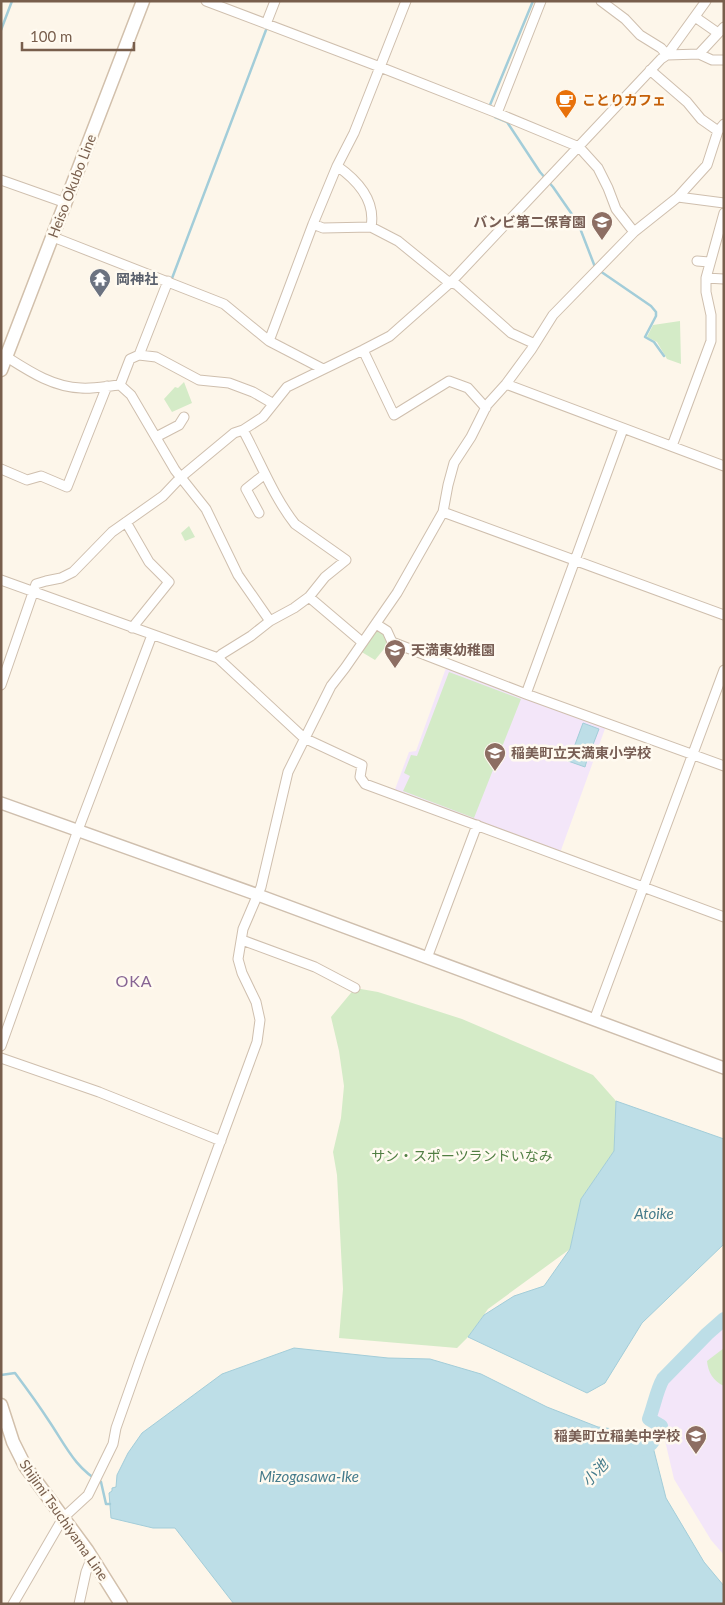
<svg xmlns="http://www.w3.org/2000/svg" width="725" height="1605" font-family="Lato,'Noto Sans JP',sans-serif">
<rect width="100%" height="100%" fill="#fdf6ea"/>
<path fill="#f3e6f9" d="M 446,668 L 606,726 L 560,853 L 394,792 L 409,752 L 416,751 Z
M 724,1323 L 724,1555 L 711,1540 L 674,1479 L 663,1432 L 667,1426 L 655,1416 L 665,1382 L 712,1332 Z"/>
<path fill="#d4ebc7" d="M 680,321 L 681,364 L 667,359 L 657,342 L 647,337 L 653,325 Z
M 184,382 L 192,403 L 172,412 L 164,399 L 175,387 L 178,388 Z
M 189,526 L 195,537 L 185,541 L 181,533 Z
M 375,628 C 383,632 387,635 388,644 L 375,660 L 360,651 Z
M 449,672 L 521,699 L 474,818 L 403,791 L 410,776 L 404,773 L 411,755 L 417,756 Z
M 355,988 L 378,992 L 462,1019 L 593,1075 L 616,1101 L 614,1151 L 581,1199 L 570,1249 L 488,1309 L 468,1337 L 457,1348 L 339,1338 L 343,1289 L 337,1175 L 333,1152 L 341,1118 L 344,1086 L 339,1051 L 331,1017 Z
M 724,1348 L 724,1386 C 713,1381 708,1372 707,1361 Z"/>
<path fill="#bddee7" stroke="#a3cdd9" d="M 583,723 L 599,729 L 589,755 L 573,750 Z
M 571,754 L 587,760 L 585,767 L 568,761 Z
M 616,1101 L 724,1139 L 724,1244 L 642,1323 L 605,1383 L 587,1393 L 468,1337 L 484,1315 L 514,1296 L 544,1286 L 570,1249 L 581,1199 L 614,1151 Z
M 294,1348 L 388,1358 L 430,1359 L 481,1374 L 547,1407 L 598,1427 L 636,1432 L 652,1443 L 666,1498 L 704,1562 L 724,1586 L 724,1604 L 234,1604 L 175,1528 L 153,1528 L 111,1518 L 109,1493 L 112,1491 L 112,1488 L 116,1487 L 117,1475 L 128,1453 L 142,1433 L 222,1374 Z"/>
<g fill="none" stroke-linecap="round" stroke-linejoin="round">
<path stroke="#a3cdd9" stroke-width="2.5" d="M 1,30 L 12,1
M 490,105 L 533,1
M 495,117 L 507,122 L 540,172 L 553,187 L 578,223 L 595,267
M 600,271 L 651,306 L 656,312 L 656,316 L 645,337 L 654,342 L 664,356
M 171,281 L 266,30
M 1,1375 L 15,1373 C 27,1389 38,1404 49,1421 C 64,1443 76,1470 101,1482 L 106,1504 L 110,1504"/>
<path stroke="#bddee7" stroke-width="14" d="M 635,1450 C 652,1448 654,1441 661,1426 L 649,1419 C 654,1406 657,1389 663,1379 L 707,1334 L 724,1319"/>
<g stroke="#cfbfae" stroke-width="11">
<path id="minor" d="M 206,1 L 380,67 L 497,113 L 579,147 L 598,168 L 608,188 L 616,209 L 634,232
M 601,1 L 625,19 L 640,35 L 661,48 L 667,55 L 699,54 L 712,60 L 724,60
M 695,17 L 718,33
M 266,24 L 275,1
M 699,54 L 724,27
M 650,70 L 687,102 L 701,119 L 718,131
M 497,113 L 541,1
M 337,166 C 357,180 376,200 371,227
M 1,180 L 66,203
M 678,197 L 724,203
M 313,224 L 323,228 L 371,227 L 398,241 L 446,280 L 457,285 L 511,333 L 535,344
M 53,237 L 224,304 L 269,341 L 323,369
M 697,261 L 709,262
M 706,278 L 724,279
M 269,341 L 313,224 L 337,166 L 354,133 L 406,1
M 363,350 L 394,415 L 449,381 L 468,388 L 486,408
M 2,354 C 26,369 51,387 81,388 C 93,389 107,386 120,385 L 131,395 L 175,470 L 206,509 L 238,575 L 270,621
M 139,355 L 156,357 L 199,380 L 229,383 L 253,392 L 272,403
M 506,384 L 724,466
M 120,385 L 130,359 L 139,355 L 168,281
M 243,430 C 260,461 273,496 295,524 L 346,560 L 325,577 L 309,597
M 156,437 L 179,425 L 184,417
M 672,446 L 711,341 L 711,315 L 706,292 L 706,278 L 724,213
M 1,469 L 27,480 L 41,476 L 67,487 L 107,386
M 443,512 L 724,615
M 259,513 L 246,489 L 265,474
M 126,522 L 149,562 L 169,582 L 132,628
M 1,580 L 218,658 L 304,738 L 362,765 L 360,777 L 365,784 L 724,917
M 376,624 L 387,631 L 392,642 L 526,694 L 724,766
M 218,658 L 222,654 L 251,636 L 270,621 L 294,608 L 309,597 L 362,642
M 1,685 L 36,584 L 46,581 L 61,578 L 73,572 L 112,532 L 163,496 L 181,477 L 234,433 L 243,430 L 263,417 L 287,387 L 363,350 L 390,336 L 399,328 L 451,282 L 661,59 L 667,55 L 706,1
M 526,694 L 623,429
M 242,940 L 315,967 L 355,988
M 427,958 L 477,825
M 594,1020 L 724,670
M 1,1046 L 78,830 L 152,635
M 1,1058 L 99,1092 L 221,1141
M 13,1604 L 63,1518 L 88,1495 L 113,1444 L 116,1428 L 140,1360 L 257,1042 L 260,1020 L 256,1002 L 242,973 L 238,959 L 243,929 L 261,887 L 288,772 L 331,686 L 345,668 L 397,593 L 443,512 L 448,485 L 454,463 L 471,437 L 487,405 L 506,384 L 531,350 L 553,315 L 634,232 L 678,197 L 707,165 L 718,131 L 724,124
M 79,1604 L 86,1572 L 92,1557"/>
</g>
<g stroke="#cfbfae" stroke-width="14">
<path id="tertiary" d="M 1,803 L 258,895 L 724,1068"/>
</g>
<g stroke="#d2c0ac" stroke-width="15">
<path id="secondary" d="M 1,370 L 143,1
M 1,1405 L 13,1442 L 25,1466 L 87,1550 L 121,1604"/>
</g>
<use href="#minor" stroke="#fff" stroke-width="9"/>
<use href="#tertiary" stroke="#fff" stroke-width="11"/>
<use href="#secondary" stroke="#fff" stroke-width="12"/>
</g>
<defs>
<g id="cafe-pin" transform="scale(1.125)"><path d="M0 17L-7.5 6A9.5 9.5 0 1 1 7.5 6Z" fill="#e8710a" stroke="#fffaf0"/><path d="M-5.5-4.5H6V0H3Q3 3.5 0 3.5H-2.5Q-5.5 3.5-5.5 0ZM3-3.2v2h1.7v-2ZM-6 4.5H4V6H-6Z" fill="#fff"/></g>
<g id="school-pin" transform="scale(1.125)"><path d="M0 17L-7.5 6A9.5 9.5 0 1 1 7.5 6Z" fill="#8d6e63" stroke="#fffaf0"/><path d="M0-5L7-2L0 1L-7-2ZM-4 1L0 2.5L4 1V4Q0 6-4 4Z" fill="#fff"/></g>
<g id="temple-pin" transform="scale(1.125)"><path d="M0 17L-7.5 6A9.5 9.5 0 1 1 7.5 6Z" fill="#6b7280" stroke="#fffaf0"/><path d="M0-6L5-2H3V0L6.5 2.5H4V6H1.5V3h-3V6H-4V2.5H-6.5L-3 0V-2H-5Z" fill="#fff"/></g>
</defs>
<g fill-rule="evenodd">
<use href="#cafe-pin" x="566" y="100"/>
<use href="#school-pin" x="602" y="222"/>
<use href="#temple-pin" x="100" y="279"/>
<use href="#school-pin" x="395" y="650"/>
<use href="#school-pin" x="495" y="753"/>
<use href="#school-pin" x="696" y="1436"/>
</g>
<g text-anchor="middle" stroke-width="5" stroke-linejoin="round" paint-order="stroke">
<g font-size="14" font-weight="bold" fill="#c56008" stroke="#fffaf0" text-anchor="start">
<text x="582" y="105">ことりカフェ</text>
</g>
<g font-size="14" fill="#785e4c" stroke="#fffaf0">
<text transform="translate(72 186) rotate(-69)" y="5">Heiso Okubo Line</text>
<text transform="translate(64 1520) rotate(55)" y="5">Shijimi Tsuchiyama Line</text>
</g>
<g font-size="14" font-weight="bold" fill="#785e54" stroke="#fffaf0" text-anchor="end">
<text x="586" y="227">バンビ第二保育園</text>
<text x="411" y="655" text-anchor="start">天満東幼稚園</text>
<text x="511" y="758" text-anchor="start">稲美町立天満東小学校</text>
<text x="680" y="1441">稲美町立稲美中学校</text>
</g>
<g font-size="14" font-weight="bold" fill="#5b616d" stroke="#fffaf0" text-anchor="start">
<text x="116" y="284">岡神社</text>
</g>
<g font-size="14" fill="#517e43" stroke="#fffaf0">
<text x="462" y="1161">サン・スポーツランドいなみ</text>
</g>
<g font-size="15" font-style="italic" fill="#457b8b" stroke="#fffaf0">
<text x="654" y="1219">Atoike</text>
<text transform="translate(595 1473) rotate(-47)" y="5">小池</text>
<text x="309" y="1482">Mizogasawa-Ike</text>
</g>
<g font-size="16" letter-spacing="1" fill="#876594" stroke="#fffaf0">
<text x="134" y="987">OKA</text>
</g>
</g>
<rect width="725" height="1605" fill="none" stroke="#785e4c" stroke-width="5"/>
<path d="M22 42v8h112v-8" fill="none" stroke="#785e4c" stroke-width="2.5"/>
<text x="30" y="42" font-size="15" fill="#785e4c" stroke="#fffaf0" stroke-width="4" paint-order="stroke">100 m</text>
</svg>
